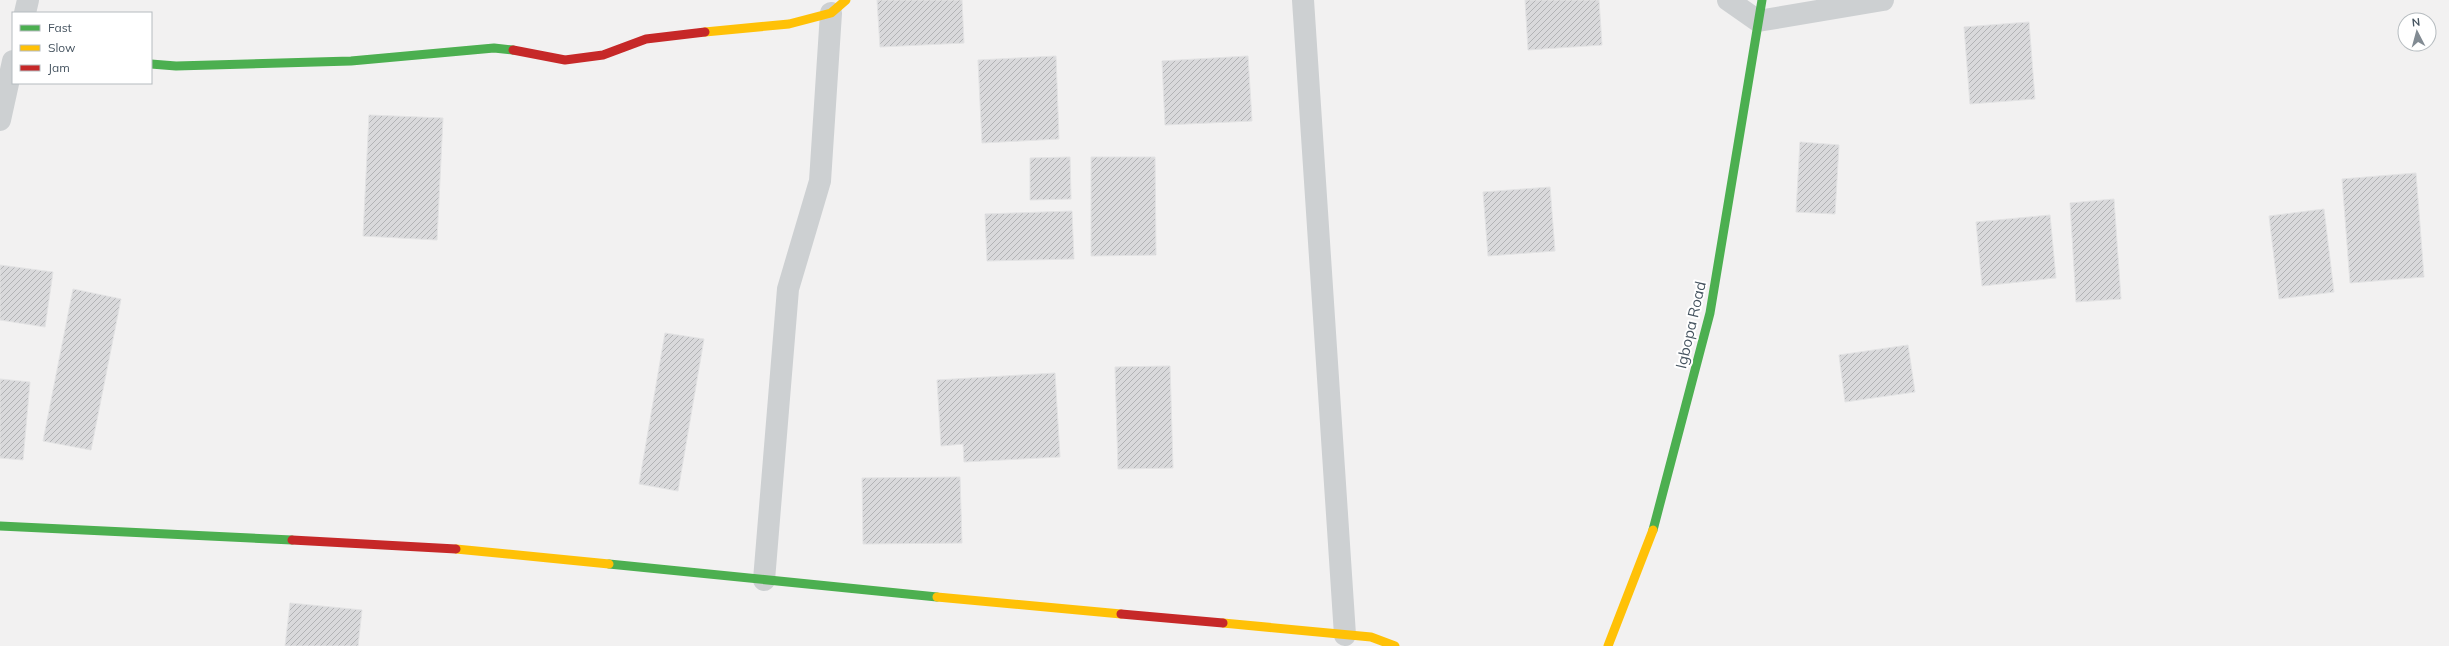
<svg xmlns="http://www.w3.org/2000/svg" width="2449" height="646" font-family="Mulish,sans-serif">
<defs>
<pattern id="building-hatch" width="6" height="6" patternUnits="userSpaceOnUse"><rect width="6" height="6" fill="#d9d9db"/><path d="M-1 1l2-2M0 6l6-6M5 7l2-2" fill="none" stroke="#b2b3b5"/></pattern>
</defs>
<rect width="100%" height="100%" fill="#f2f1f1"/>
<path fill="url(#building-hatch)" stroke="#e3e3e4" d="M 877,0 L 962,0 L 964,43 L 880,47 Z
M 1525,0 L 1599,0 L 1602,45 L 1528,50 Z
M 2029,22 L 2035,99 L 1970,104 L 1964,27 Z
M 1056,56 L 1059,139 L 982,143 L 978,60 Z
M 1248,56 L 1252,121 L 1165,125 L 1162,61 Z
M 369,115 L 443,118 L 437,240 L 363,236 Z
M 1800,142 L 1839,145 L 1835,214 L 1796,212 Z
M 1070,157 L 1071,199 L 1030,200 L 1030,158 Z
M 1091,157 L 1155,157 L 1156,255 L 1091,256 Z
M 2416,173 L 2424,277 L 2350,283 L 2342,179 Z
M 1550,187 L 1555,251 L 1488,256 L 1483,192 Z
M 2114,199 L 2121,299 L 2076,302 L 2070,203 Z
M 2324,209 L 2334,292 L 2279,299 L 2269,216 Z
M 1072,211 L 1074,259 L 987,261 L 985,214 Z
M 2050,215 L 2056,278 L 1982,286 L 1976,222 Z
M 0,265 L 53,272 L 45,327 L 0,320 Z
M 73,289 L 121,299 L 91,450 L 43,441 Z
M 665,333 L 704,339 L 678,491 L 639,484 Z
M 1908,345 L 1915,392 L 1845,402 L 1839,355 Z
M 1170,366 L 1173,468 L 1118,469 L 1115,367 Z
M 1055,373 L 1060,457 L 964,462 L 963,444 L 941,446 L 937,380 Z
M 0,379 L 30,382 L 23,460 L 0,458 Z
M 960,477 L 962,543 L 863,544 L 862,478 Z
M 290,603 L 362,610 L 358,646 L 285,646 Z"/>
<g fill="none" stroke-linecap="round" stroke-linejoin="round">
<path stroke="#cdd0d2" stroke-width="22" d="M 1303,0 L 1345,635
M 1728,0 L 1758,21 L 1883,0
M 25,13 L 28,0
M 0,120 L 13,61
M 764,580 L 788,289 L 820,181 L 831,13"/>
<path stroke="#4caf50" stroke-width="9" d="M 151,64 L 176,66 L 351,61 L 494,48 L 513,50
M 0,526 L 292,540
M 1653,530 L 1710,313 L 1762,0
M 609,564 L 937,597"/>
<path stroke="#ffc107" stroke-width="9" d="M 705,32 L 789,24 L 831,13 L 846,0
M 456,549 L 609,564
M 937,597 L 1121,614
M 1223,623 L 1371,637 L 1395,646
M 1608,646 L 1653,530"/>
<path stroke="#c62828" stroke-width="9" d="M 513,50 L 565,60 L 603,55 L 646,39 L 705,32
M 292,540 L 456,549
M 1121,614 L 1223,623"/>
</g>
<g text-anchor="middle" stroke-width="4" stroke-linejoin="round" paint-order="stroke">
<g font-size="15" fill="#465460" stroke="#fff">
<text transform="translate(1691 325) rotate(-77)" y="5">Igbopa Road</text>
</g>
</g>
<rect x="12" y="12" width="140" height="72" fill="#ffffff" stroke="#b5bbbf"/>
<rect x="20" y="25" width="20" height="6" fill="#4caf50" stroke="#b5bbbf"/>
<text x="48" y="32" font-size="12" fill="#465460">Fast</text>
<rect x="20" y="45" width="20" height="6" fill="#ffc107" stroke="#b5bbbf"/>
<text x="48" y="52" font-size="12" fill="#465460">Slow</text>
<rect x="20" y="65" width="20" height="6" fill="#c62828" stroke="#b5bbbf"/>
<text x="48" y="72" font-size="12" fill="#465460">Jam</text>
<g transform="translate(2417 32) rotate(354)"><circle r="19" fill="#ffffff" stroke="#b5bbbf"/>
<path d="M0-3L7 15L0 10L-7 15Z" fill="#828b93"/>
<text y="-6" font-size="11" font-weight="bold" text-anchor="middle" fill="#465460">N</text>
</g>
</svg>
